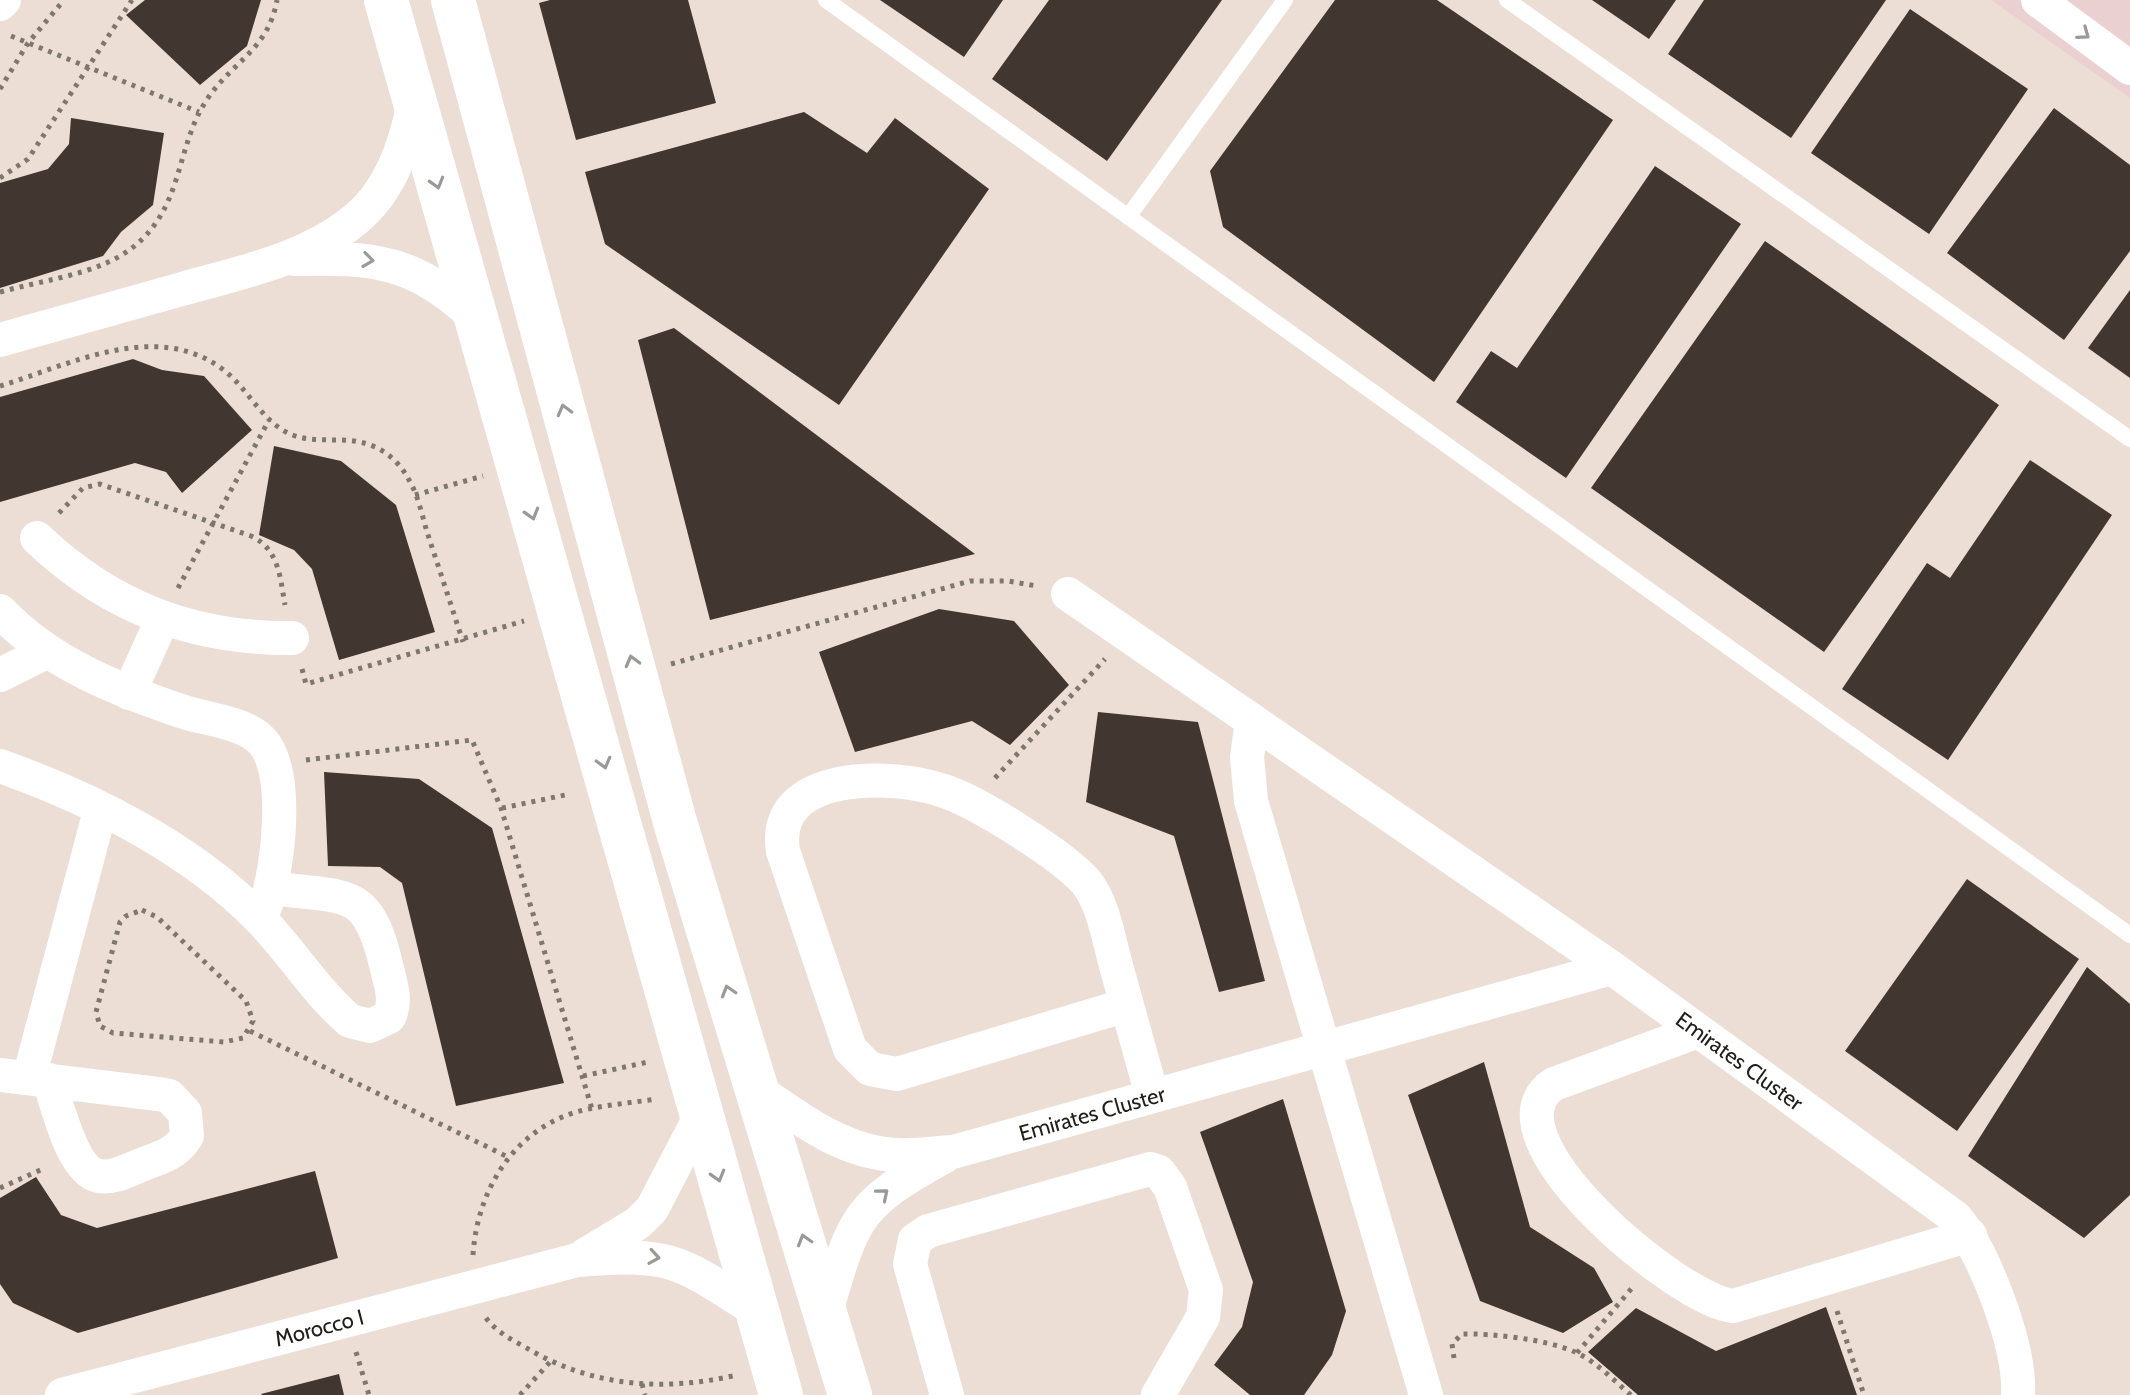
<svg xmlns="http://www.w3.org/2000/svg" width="2130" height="1395" font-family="Cabin,sans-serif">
<rect width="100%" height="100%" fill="#ecded5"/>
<path fill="#ebd0d1" d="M 1991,0 L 2130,0 L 2130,98 Z"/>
<path fill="#423730" d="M 145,0 L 261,0 L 247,46 L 200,85 L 126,15 Z
M 550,0 L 688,0 L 716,103 L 576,140 L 539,3 Z
M 880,0 L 1003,0 L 964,57 Z
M 1049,0 L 1222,0 L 1107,161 L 992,79 Z
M 1335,0 L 1437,0 L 1613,120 L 1434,382 L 1223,227 L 1210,171 Z
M 1592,0 L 1676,0 L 1649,39 Z
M 1704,0 L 1886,0 L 1791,138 L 1668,54 Z
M 1910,9 L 2028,89 L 1929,234 L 1811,153 Z
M 2054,108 L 2130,165 L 2130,251 L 2064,340 L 1947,253 Z
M 804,112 L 867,153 L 895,118 L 989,189 L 839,405 L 605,244 L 585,172 Z
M 71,118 L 164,133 L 153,205 L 121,232 L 103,256 L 0,288 L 0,183 L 48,169 L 69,144 Z
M 1655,166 L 1741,224 L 1566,478 L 1456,402 L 1491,351 L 1517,368 Z
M 1765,241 L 1999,405 L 1824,652 L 1591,488 Z
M 2130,290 L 2130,378 L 2088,348 Z
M 674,328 L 975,554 L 710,620 L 638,340 Z
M 133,359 L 162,370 L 204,376 L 252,430 L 182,493 L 166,472 L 135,463 L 0,502 L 0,397 Z
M 274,446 L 341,461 L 396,505 L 435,632 L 339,660 L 312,569 L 294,550 L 259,535 Z
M 2030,460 L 2112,515 L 1948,760 L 1842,689 L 1927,563 L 1950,578 Z
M 939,609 L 1014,621 L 1069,685 L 1010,745 L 972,721 L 855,752 L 819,652 Z
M 1098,712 L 1198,722 L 1265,981 L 1219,992 L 1174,836 L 1086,802 Z
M 324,772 L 419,779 L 492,828 L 564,1083 L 456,1106 L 402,883 L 380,867 L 328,866 Z
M 1967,879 L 2079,959 L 1957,1131 L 1845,1051 Z
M 2087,967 L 2130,1004 L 2130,1195 L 2084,1238 L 1968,1156 Z
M 1484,1062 L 1530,1227 L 1594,1268 L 1613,1302 L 1563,1333 L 1480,1301 L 1408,1095 Z
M 1283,1099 L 1346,1311 L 1332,1355 L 1304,1395 L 1250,1395 L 1214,1365 L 1242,1327 L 1253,1282 L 1200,1132 Z
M 315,1171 L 338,1258 L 78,1333 L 13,1303 L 0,1284 L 0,1198 L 36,1177 L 61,1215 L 97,1228 Z
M 1826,1307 L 1857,1395 L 1638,1395 L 1588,1352 L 1636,1308 L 1716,1351 Z
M 339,1374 L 344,1395 L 262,1395 L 261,1394 Z"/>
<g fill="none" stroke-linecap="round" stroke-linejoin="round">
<path stroke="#7e766f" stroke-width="5" stroke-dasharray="4 6" stroke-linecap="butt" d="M 11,36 L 199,112
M 0,89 L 28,43 L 64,0
M 0,178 L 28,159 L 132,0
M 0,292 C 79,271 146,272 175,183 C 185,153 190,124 208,98 C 234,60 268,50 277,0
M 0,386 C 69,365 154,320 221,368 C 245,385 257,413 281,429 C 311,449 343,432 375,447 C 389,453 402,466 409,480 C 418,495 422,515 427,532 C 439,568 451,605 463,642
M 415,495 L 483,476
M 59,513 L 83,488 L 100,484 L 251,536 C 279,549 280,577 285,605
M 178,588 L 269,420
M 671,664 L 970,581 L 1008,581 L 1037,586
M 302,669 L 306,684 L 524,621
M 306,760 L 472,740 L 501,808 L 592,1109
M 995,778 L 1105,659
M 502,808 L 570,794
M 142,910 L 157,917 L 246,1001 L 253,1021 L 243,1038 L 224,1042 L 113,1033 L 100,1026 L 96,1012 L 120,922 L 126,916 Z
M 250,1031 L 508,1157
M 583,1076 L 648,1062
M 0,1188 L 45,1168
M 473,1255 C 477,1191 513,1131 576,1112 C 602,1105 630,1103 657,1099
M 1837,1311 L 1864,1395
M 486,1318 C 496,1331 510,1339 525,1347 C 591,1387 663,1392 737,1375
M 356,1352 L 369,1395
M 1577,1353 L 1632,1288
M 1454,1358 L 1452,1344 L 1462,1334 C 1492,1333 1549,1340 1575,1352 C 1597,1362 1613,1380 1631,1395
M 642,1384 L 645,1395
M 520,1395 L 550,1362"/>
<path stroke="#fff" stroke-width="16" d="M 826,0 L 2130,935
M 1507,0 L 2130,439
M 1128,217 L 1285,0"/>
<g stroke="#fff" stroke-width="34">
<path d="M 2038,0 L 2130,68"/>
<path d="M 0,4 L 4,0"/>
<path d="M 294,259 C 376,257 415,261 477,319"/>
<path d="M 0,340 C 61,323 121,306 182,289 C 242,272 306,260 356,219 C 391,190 406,145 414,101"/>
<path d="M 37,538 C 109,607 193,639 292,638"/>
<path id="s1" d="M 1068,594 L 1612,968 L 1956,1218 C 1985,1254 2021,1348 2018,1395"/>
<path d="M 0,611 C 48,662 115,689 181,711 C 207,720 241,721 261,740 C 291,770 278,870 265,907"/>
<path d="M 0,675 L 46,652"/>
<path d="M 129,693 L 162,620"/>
<path d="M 1252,721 L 1247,757 L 1251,801 L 1426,1395"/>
<path d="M 0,766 C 93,799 192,849 261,920 C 292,952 316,992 350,1021 L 370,1026 L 389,1017 C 397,1001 391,986 387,969 C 368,885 348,899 272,888"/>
<path d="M 1127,1005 L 897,1074 L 870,1069 L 850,1049 L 783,851 C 770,770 893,773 944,791 C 976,801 1064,856 1086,882 C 1103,903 1108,936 1115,962 C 1127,1006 1140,1051 1152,1096"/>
<path d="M 1698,1031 L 1554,1084 C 1477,1134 1679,1301 1733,1306 L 1970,1235"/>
<path d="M 0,1075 L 158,1094 L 169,1096 L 185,1113 L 187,1136 C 176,1154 160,1158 141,1165 C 128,1170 113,1179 99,1176 C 72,1171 57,1104 49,1080"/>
<path d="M 29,1078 L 100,811"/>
<path id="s2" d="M 758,1090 C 800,1119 844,1153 897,1155 C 915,1156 934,1153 953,1152 L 1612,968"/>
<path d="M 585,1255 L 638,1223 L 652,1209 L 701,1115"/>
<path d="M 826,1312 C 854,1216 856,1205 945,1156"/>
<path id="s3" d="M 62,1395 L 577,1260 C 672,1252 679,1261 757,1311"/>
<path d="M 947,1395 L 910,1264 L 915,1240 L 928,1231 L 1150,1169 L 1159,1172 L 1170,1187 L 1206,1290 L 1203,1317 L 1158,1395"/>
</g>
<path stroke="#fff" stroke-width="44" d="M 386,0 L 781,1395
M 453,0 L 675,822 L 850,1395"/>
</g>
<defs><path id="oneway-chevron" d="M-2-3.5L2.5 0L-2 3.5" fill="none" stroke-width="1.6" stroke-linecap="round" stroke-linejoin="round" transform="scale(2)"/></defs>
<g stroke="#9b9998">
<use href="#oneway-chevron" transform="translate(2084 34) rotate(36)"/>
<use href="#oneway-chevron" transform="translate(437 183) rotate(74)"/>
<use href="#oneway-chevron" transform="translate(368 260) rotate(8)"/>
<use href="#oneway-chevron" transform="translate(564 410) rotate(-105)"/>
<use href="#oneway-chevron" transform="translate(532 514) rotate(74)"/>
<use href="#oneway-chevron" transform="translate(632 661) rotate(-105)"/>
<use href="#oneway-chevron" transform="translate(604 763) rotate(75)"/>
<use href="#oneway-chevron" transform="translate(728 991) rotate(-107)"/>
<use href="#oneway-chevron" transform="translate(718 1176) rotate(74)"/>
<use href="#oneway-chevron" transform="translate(883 1194) rotate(-40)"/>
<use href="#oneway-chevron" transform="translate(804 1240) rotate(-107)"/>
<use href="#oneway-chevron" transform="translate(654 1257) rotate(9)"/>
</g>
<g text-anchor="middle" stroke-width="8" stroke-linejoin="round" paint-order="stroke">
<g font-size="22" fill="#211d19" stroke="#fff">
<text dy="8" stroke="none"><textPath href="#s1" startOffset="818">Emirates Cluster</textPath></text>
<text dy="8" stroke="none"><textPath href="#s2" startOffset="356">Emirates Cluster</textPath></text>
<text dy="8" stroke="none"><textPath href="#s3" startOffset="266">Morocco I</textPath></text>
</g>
</g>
</svg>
